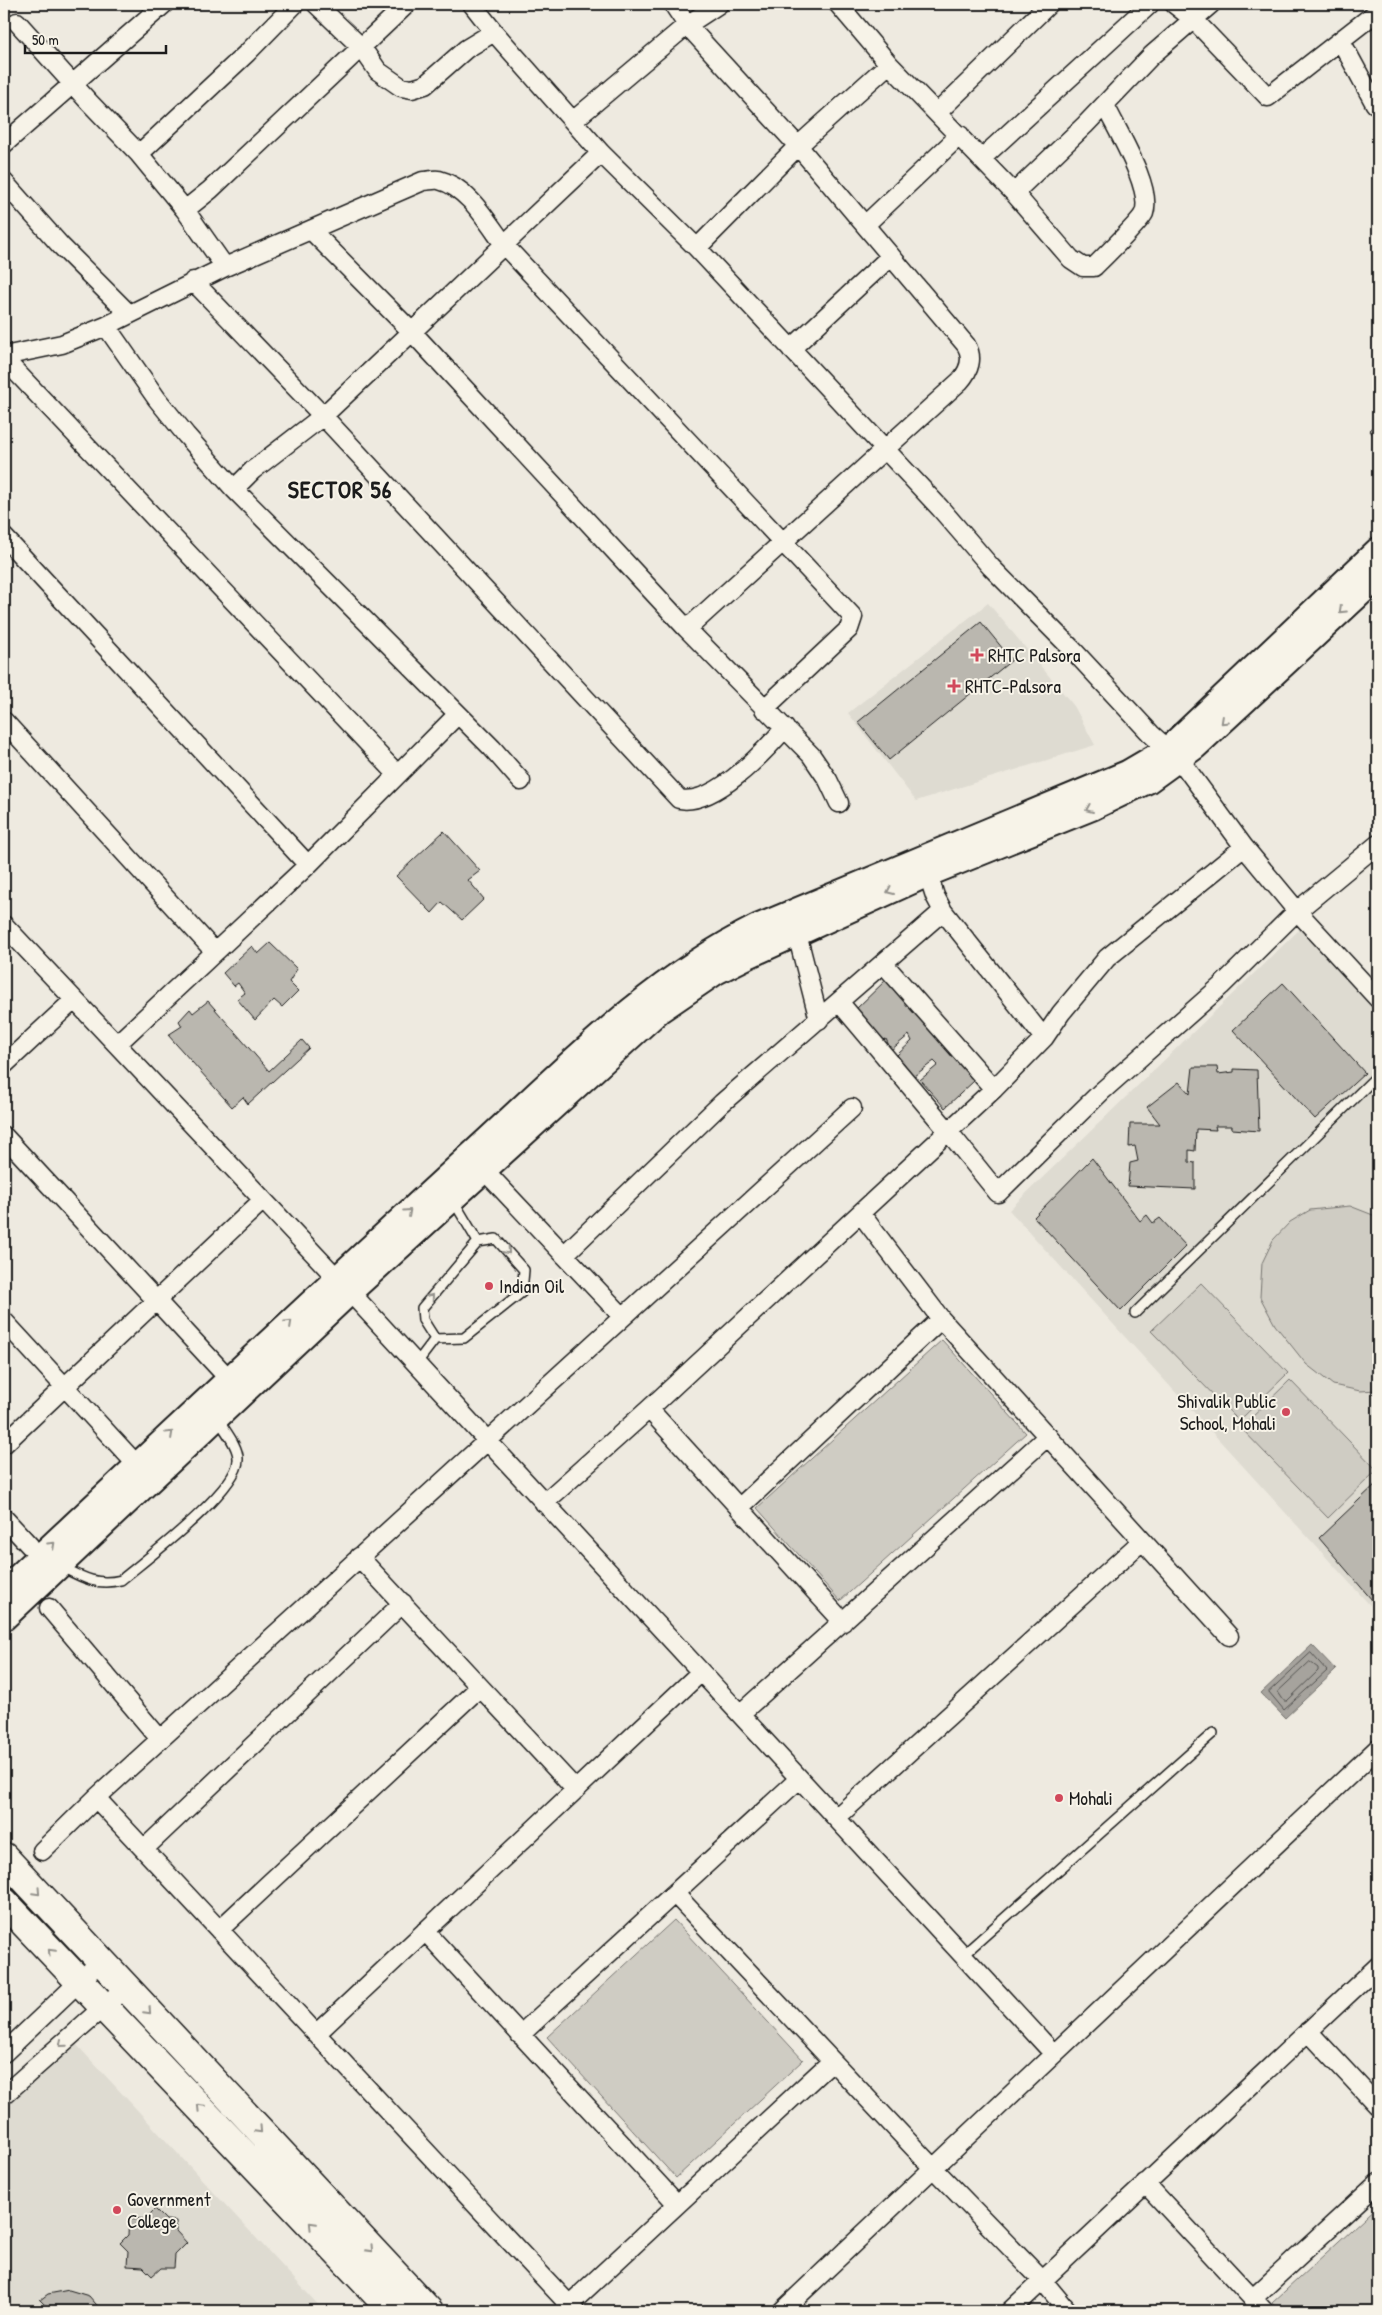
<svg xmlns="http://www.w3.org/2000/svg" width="1382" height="2315" font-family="'Patrick Hand',sans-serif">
<rect width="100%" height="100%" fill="#eeeae0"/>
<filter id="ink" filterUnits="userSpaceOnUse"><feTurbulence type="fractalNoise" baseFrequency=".02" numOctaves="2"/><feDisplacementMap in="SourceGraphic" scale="10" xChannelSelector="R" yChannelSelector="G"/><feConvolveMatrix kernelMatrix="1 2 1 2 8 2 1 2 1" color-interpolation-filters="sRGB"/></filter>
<g filter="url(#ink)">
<path fill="#dedbd1" d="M 988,603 L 1074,706 L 1095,745 L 916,801 L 848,713 Z
M 1301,928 L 1378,1015 L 1378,1614 L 1009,1210 Z
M 75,2043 L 324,2311 L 4,2311 L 4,2109 Z"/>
<path fill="#cfccc3" stroke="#767470" d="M 1350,1206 L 1373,1215 L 1378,1220 L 1378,1390 L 1360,1391 L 1333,1385 L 1306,1364 L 1275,1325 L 1260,1297 L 1262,1263 L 1273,1240 L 1290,1222 L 1310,1210 Z
M 1201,1283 L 1288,1373 L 1239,1421 L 1151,1331 Z
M 942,1340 L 1026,1433 L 840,1601 L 757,1508 Z
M 1290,1380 L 1377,1470 L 1328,1518 L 1241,1428 Z
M 674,1920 L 803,2060 L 676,2178 L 547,2037 Z
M 1378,2205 L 1378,2311 L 1280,2311 L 1272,2303 Z"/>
<path fill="#a6a39d" stroke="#6f6d69" d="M 1312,1645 L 1336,1670 L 1285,1718 L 1261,1693 Z"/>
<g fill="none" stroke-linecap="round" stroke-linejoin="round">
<path stroke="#535250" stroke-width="1" d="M 1311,1653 L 1327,1671 L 1284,1710 L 1269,1692 Z
M 1310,1662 L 1318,1668 L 1318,1671 L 1287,1701 L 1284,1701 L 1278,1692 Z"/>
</g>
<path fill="#bab7af" stroke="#1c1c1c" d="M 1378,422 L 1378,440 L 1369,430 Z
M 981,622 L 1012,660 L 889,760 L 858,722 Z
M 444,831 L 480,871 L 468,880 L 484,899 L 462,920 L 442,902 L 432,913 L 396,876 Z
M 270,943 L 297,969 L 289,982 L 298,991 L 282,1007 L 274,1000 L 255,1020 L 237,999 L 245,993 L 238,983 L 234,986 L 223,973 L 252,946 L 258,954 Z
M 890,976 L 974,1081 L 945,1108 L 920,1080 L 938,1065 L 934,1061 L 914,1076 L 897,1055 L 912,1041 L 909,1035 L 891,1050 L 886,1039 L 880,1041 L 854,1011 Z
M 1283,983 L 1365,1073 L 1315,1119 L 1233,1030 Z
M 208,1001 L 269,1071 L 302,1040 L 309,1048 L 248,1104 L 243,1097 L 232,1107 L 168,1035 L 182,1026 L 179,1021 L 190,1009 L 193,1013 Z
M 1193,1067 L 1217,1067 L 1218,1074 L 1234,1072 L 1234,1069 L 1257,1070 L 1259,1131 L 1232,1129 L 1232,1126 L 1215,1126 L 1216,1130 L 1196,1129 L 1195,1151 L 1189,1150 L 1189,1162 L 1195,1163 L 1195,1189 L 1128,1186 L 1130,1163 L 1138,1161 L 1135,1146 L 1129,1147 L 1130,1124 L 1160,1124 L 1147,1107 L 1179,1082 L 1190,1094 Z
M 1092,1158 L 1140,1221 L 1147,1215 L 1153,1223 L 1160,1218 L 1186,1246 L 1121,1311 L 1034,1217 Z
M 1378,1482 L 1378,1607 L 1319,1538 Z
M 155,2209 L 166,2220 L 176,2221 L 176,2231 L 187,2243 L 175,2255 L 174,2268 L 161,2268 L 152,2276 L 143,2267 L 127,2266 L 128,2251 L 120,2243 L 128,2235 L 129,2218 L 145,2219 Z
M 69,2290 L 89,2296 L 102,2311 L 40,2311 L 46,2306 L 40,2300 L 48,2294 Z"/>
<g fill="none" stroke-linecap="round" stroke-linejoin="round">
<g stroke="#1c1c1c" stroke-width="12">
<path id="lane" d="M 1135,1313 L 1378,1075
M 435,1339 L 423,1320 L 422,1308 L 478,1242
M 416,1364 L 435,1339 L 464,1338 L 522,1292 L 524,1270 L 496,1239 L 478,1242 L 453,1200
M 62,1567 C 83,1578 97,1586 121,1580 C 145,1560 238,1490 238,1460 C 239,1447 225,1431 218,1419
M 963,1955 L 1213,1733"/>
</g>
<g stroke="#1c1c1c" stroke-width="21">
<path id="street" d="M 316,4 L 362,48 L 378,71 L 401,87 L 412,89 L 425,85 L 466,49 L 494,32
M 472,4 L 494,32 L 601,153 L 697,248 L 940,508 L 991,567 L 1071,648 L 1151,734 L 1180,760 L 1244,847 L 1297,911 L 1378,999
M 673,4 L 687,25 L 798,146 L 966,345 C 974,358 969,371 960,381 L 687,629
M 838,4 L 889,64 L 1014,193 L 1071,259 L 1083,267 L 1094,267 C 1103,258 1141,221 1144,213 C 1153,188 1116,129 1105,105
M 1174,4 L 1193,19 L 1268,97 L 1378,11
M 17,22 L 89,102 L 139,154 L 185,210 L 225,267
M 1341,41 L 1375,104
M 938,112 L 1049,4
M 573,121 L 687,25 L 719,4
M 4,144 L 164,4
M 139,154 L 247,53 L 295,4
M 982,158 L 1150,4
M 4,182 L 61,246 L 129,314
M 1014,193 L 1085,125 L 1152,55 L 1211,4
M 185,210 L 210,190 L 407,4
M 865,225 L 960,135
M 311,230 L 413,333 L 687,629 L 811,755 L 828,780 L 839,803
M 697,248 L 798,146 L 889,64
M 193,281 L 323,416 L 679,799 C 714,806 763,753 785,728
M 106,326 L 157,399 L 186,435 L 234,489 L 492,748 L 521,781
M 791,349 L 891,256
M 4,356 L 62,344 L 106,326 L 225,267 L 423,181 C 428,181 434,179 439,180 C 468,187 488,223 505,246 L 853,617 L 849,629 L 764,709
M 4,359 L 397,774
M 234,489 L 253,470 L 323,416 L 601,153
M 4,537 L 308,865
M 4,721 L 214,951
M 928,874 L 935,896 L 943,911 L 1044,1038
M 4,925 L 350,1292 L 1054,2054
M 797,934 L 819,1020
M 883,963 L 994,1089
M 840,1003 L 948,1131 L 998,1193 L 1101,1092 L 1221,986 L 1297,911 L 1378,844
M 117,1044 L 308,865 L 457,715
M 4,1065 L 74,1000
M 4,1136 L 229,1379
M 484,1170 L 622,1316
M 861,1214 L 941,1319 L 1229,1636
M 564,1255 L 722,1103 L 943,911
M 4,1321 L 137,1465
M 649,1409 L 843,1622
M 4,1444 L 263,1200
M 544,1503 L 649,1409 L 994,1089 L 1044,1038 L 1061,1013 L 1107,958 L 1244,847
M 739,1508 L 941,1319
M 4,1518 L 30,1546
M 359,1557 L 576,1790
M 49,1608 L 160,1739
M 740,1714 L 1048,1436
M 96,1798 L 575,2311
M 836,1818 L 1142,1541
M 144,1849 L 403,1603
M 42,1851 L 96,1798 L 852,1108
M 675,1894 L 934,2169 L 1043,2281 L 1068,2311
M 219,1930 L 480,1687
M 425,1931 L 677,2204
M 1308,2031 L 1378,2106
M 316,2034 L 701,1672
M 520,2035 L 799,1779
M 4,2053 L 101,1961
M 4,2095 L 126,1987
M 1145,2183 L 1264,2311
M 1252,2299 L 1378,2183
M 569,2305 L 832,2061
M 782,2311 L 1378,1748
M 1010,2311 L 1378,1966"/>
</g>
<g stroke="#1c1c1c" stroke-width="28">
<path id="secondary" d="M 4,1590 C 156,1448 308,1304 462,1163 C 555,1079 644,983 757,927 L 1127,773 L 1168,749 L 1378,550
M 4,1618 L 350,1292 L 659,1011 L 716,972 L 750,955 L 928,874 L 1094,807 L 1148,781 L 1195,747 L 1378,577"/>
</g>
<g stroke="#1c1c1c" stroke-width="31">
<path id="highway" d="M 4,1857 L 429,2311
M 4,1902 L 393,2311"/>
</g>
<use href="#lane" stroke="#f7f3e8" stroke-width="9"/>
<use href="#street" stroke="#f7f3e8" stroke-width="18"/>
<use href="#secondary" stroke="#f7f3e8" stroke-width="24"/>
<use href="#highway" stroke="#f7f3e8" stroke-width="28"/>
</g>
<defs><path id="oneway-chevron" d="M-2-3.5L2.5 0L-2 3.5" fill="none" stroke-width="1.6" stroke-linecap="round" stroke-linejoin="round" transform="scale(1.25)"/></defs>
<g stroke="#94928c">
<use href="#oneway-chevron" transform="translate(1342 610) rotate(137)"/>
<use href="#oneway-chevron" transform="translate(1224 721) rotate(137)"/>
<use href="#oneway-chevron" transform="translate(1089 809) rotate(157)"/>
<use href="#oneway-chevron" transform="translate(890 891) rotate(156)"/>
<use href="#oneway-chevron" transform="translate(408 1212) rotate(-42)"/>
<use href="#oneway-chevron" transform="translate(507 1251) rotate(49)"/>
<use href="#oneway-chevron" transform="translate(431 1297) rotate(-50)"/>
<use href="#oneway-chevron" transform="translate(289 1323) rotate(-43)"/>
<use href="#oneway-chevron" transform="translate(170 1434) rotate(-43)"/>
<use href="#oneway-chevron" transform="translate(52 1545) rotate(-43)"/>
<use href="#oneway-chevron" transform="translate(37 1892) rotate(47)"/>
<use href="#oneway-chevron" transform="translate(51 1952) rotate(-134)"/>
<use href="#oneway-chevron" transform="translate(148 2011) rotate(47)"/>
<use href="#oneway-chevron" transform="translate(62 2044) rotate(139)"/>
<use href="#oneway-chevron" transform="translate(200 2107) rotate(-134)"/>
<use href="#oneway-chevron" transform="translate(259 2130) rotate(47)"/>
<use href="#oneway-chevron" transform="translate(312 2225) rotate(-134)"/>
<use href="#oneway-chevron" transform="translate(370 2249) rotate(47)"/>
</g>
</g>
<g fill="#d1495b" stroke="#f7f3e8" stroke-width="2">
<path d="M974.5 647.5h5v5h5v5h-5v5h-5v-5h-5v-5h5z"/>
<path d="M951.5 678.5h5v5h5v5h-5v5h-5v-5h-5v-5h5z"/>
<circle cx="489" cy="1286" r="5"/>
<circle cx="1286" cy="1412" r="5"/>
<circle cx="1059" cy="1798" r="5"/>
<circle cx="117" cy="2210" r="5"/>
</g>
<g text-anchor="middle" stroke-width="4" stroke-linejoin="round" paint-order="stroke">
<g font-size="19" fill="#1c1c1c" stroke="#f7f3e8" text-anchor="start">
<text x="988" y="662">RHTC Palsora</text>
<text x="965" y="693">RHTC-Palsora</text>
<text x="499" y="1293">Indian Oil</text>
<text x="1276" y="1408" text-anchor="end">Shivalik Public<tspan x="1276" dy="22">School, Mohali</tspan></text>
<text x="1069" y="1805">Mohali</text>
<text x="127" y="2206">Government<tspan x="127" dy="22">College</tspan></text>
</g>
<g font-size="24" font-weight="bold" letter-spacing="1" fill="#1c1c1c" stroke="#f7f3e8">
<text x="340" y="498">SECTOR 56</text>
</g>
</g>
<rect width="1382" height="2315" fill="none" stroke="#f7f3e8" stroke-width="20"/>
<rect x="10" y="10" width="1362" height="2295" fill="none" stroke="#1c1c1c" stroke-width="2" filter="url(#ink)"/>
<path d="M25 45v8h141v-8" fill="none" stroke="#1c1c1c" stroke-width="2.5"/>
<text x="32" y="45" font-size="15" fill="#1c1c1c" stroke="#f7f3e8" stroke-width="4" paint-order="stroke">50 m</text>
</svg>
